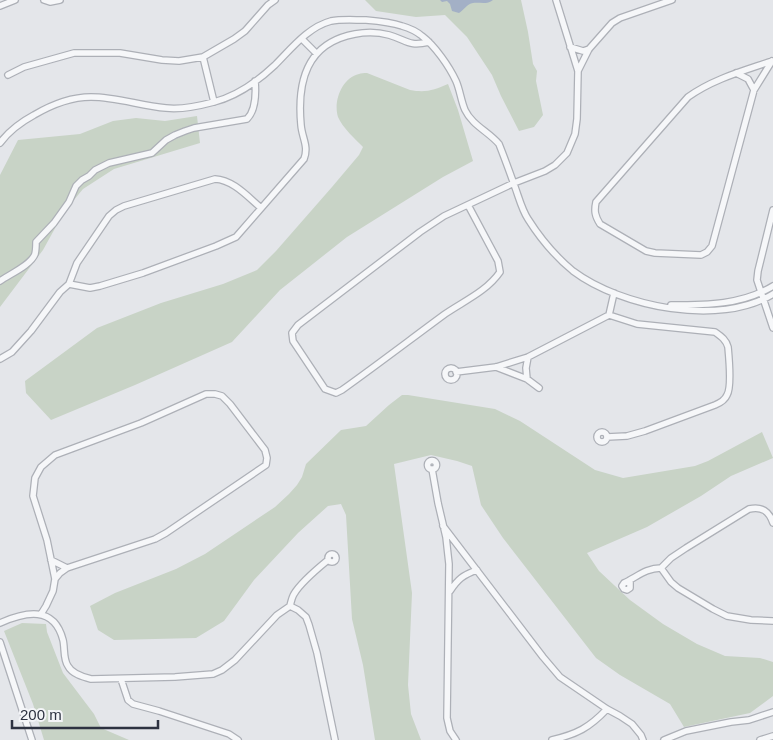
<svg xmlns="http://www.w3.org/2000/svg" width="773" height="740" font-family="Arial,sans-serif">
<rect width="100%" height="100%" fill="#e4e6ea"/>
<path fill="#c8d3c6" d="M 365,0 L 521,0 L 528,32 L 533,64 L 537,71 L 536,81 L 543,115 L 534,127 L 519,131 L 501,96 L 492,75 L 467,37 L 445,15 L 416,17 L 376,11 Z
M 367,73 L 410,90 C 426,93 434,90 448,84 L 458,110 L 473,161 L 443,177 L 347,237 L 280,290 L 232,342 L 135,385 L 51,420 L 26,393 L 25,381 L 97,328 L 161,303 L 223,284 L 257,270 L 276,251 L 332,187 L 359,155 L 363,147 C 356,140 342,127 338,117 C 333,101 342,78 359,74 C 361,73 364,73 367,73 Z
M 197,116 L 200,143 L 114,169 L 83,189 L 64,212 L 43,250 L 0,307 L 0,175 L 18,140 L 80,134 L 113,121 L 136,118 L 165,121 Z
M 402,395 L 408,395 L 495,409 L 520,421 L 595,470 L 623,478 L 695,466 L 708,461 L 762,432 L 773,458 L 731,476 L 701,496 L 647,527 L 587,553 L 599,571 L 630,600 L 663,624 L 697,644 L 725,656 L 760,658 L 773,662 L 773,696 L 750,713 L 684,727 L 670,704 L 620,675 L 596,658 L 503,538 L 481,505 L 472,466 L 457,461 L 431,455 L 394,464 L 412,593 L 408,685 L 411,714 L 421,740 L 375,740 L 363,665 L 352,619 L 346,515 L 341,504 L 328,506 L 298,533 L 254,580 L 224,621 L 196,638 L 114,640 L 98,630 L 90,606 L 115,593 L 176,569 L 205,554 L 275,507 L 289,494 L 297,485 L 302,477 L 306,464 L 341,430 L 366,426 L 389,405 Z
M 22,623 L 46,624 L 47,632 L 63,673 L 94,714 L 101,728 L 129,740 L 44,740 L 33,704 L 4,631 Z"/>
<path fill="#a3b0c6" d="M 440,0 L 493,0 C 487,5 480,2 473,3 C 467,4 464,10 459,13 L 452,11 L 450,4 L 447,1 L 442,2 Z"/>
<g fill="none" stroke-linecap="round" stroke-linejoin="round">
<g stroke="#adb0b7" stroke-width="8">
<path id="minor" d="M 44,0 L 50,2 L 60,0
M 0,6 L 15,0
M 302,39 L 316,53
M 570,47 L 583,51 L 589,49
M 203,57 L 214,102
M 772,61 L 754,90 L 712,246 L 707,252 L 701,255 L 655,253 L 646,251 L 600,224 C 595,216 594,211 596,202 L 688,97 C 713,79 743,71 772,61 L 773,61
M 578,71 L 589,49 L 612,23 L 620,18 L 672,0
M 736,73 L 748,79 L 754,90
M 8,75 L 24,67 L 74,53 L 120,53 L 162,60 L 179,61 L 203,57 L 234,39 L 245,31 L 268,5 L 275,0
M 0,143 C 9,131 21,122 34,115 C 51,105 71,97 91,97 C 117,97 141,106 166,108 C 182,110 199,106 214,102 C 237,96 258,81 275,65 C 291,49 308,27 331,21 C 341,19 354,20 365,20 C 377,21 390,22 402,26 C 409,28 416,31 422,36 C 435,46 449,66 456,81 C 460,90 461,101 465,110 C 472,125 489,132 499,144 C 505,159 510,173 515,187 C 519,198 522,210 528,219 C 540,238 556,257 573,271 C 621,307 720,327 773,294
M 468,205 L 498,261 L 500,272 C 487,291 464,301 445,314 C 411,339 377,365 342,390 L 336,393 L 325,389 L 293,341 L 292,333 L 298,325 L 420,232 L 444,216 L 514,183 L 545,171 L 555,165 L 567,153 L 575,134 L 577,119 L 578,71 L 556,0
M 773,210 L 758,271 L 757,280 L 773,328
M 0,281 C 10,274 31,265 35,254 C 36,250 36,246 36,242 L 54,223 L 69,202 L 76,186 L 82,180 L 89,176 L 95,170 L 109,163 L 152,153 L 166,140 L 175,135 L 185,131 L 194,128 L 247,119 C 256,110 256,93 255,81
M 69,284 L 90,288 L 100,286 L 143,273 L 216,246 L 236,237 L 304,159 C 309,146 302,138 301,125 C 297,82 306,43 355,34 C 365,32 378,32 389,35 C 407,40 408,47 429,42
M 671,305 C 706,305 742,305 773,286
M 0,359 L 12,352 L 31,331 L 60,292 L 69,284 L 77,263 L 109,216 L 116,210 L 124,206 L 215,179 C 233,180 247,196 260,207
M 496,367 L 527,379 L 539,388
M445 374a6 6 0 1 1 12 0a6 6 0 1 1-12 0Z
M 456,372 L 496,367 L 528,357 L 609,315
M 527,379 L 526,368 L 528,357
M597 437a5 5 0 1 1 10 0a5 5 0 1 1-10 0Z
M 607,437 L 627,436 L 645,431 L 715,405 C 720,403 725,400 727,395 C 732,387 729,358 728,347 C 726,340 722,337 715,332 L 637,324 L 609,315 L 614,293
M427.5 465a4.5 4.5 0 1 1 9 0a4.5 4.5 0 1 1-9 0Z
M 432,469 L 438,503 L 446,537 L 449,564 L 447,718 L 450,731 L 456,740
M 443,526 L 543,657 L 560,677 L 607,709 L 620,716 L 632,724 L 641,735 L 643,740
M328 558a4 4 0 1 1 8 0a4 4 0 1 1-8 0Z
M 51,560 L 67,568
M 661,568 L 671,582 L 678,588 L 713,609 L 727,616 L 751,620 L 773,621
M 630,580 L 630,588 L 627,590 L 624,589 L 622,586 L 624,583 C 637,577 646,568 661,568 L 671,558 L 686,548 L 749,509 C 762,506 769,511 773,523
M 450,591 C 458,579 463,575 477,570
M 290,606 C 291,602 292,597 294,594 C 301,582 317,569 328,560
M 41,614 L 46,606 L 53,591 L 55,579 L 47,540 L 33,496 L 35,478 L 41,467 L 55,455 L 141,423 L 206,394 L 215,394 L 222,396 L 230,404 L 265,450 L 267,458 L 266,465 L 166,533 L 155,539 L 67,568 L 60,573 L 55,579
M 0,623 C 25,612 54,605 63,640 C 65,648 63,659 68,666 C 72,674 83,677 91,679 L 175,677 L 213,674 L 222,670 L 235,660 L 277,615 L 290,606 L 298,610 L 306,617 L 309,625 L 317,653 L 335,740
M 0,642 L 32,740
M 121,679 L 128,700 L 133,704 L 159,711 L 229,734 L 238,740
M 552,740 C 577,734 589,728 607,709
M 664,740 L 686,731 L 731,722 L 749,720 L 773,712
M 760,740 L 773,736"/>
</g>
<use href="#minor" stroke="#f6f7f9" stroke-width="5.5"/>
</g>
<path d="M12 720v8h146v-8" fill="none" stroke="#2d3241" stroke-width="2.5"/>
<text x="20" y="720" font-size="15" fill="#2d3241" stroke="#f4f5f8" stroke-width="4" paint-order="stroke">200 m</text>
</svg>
